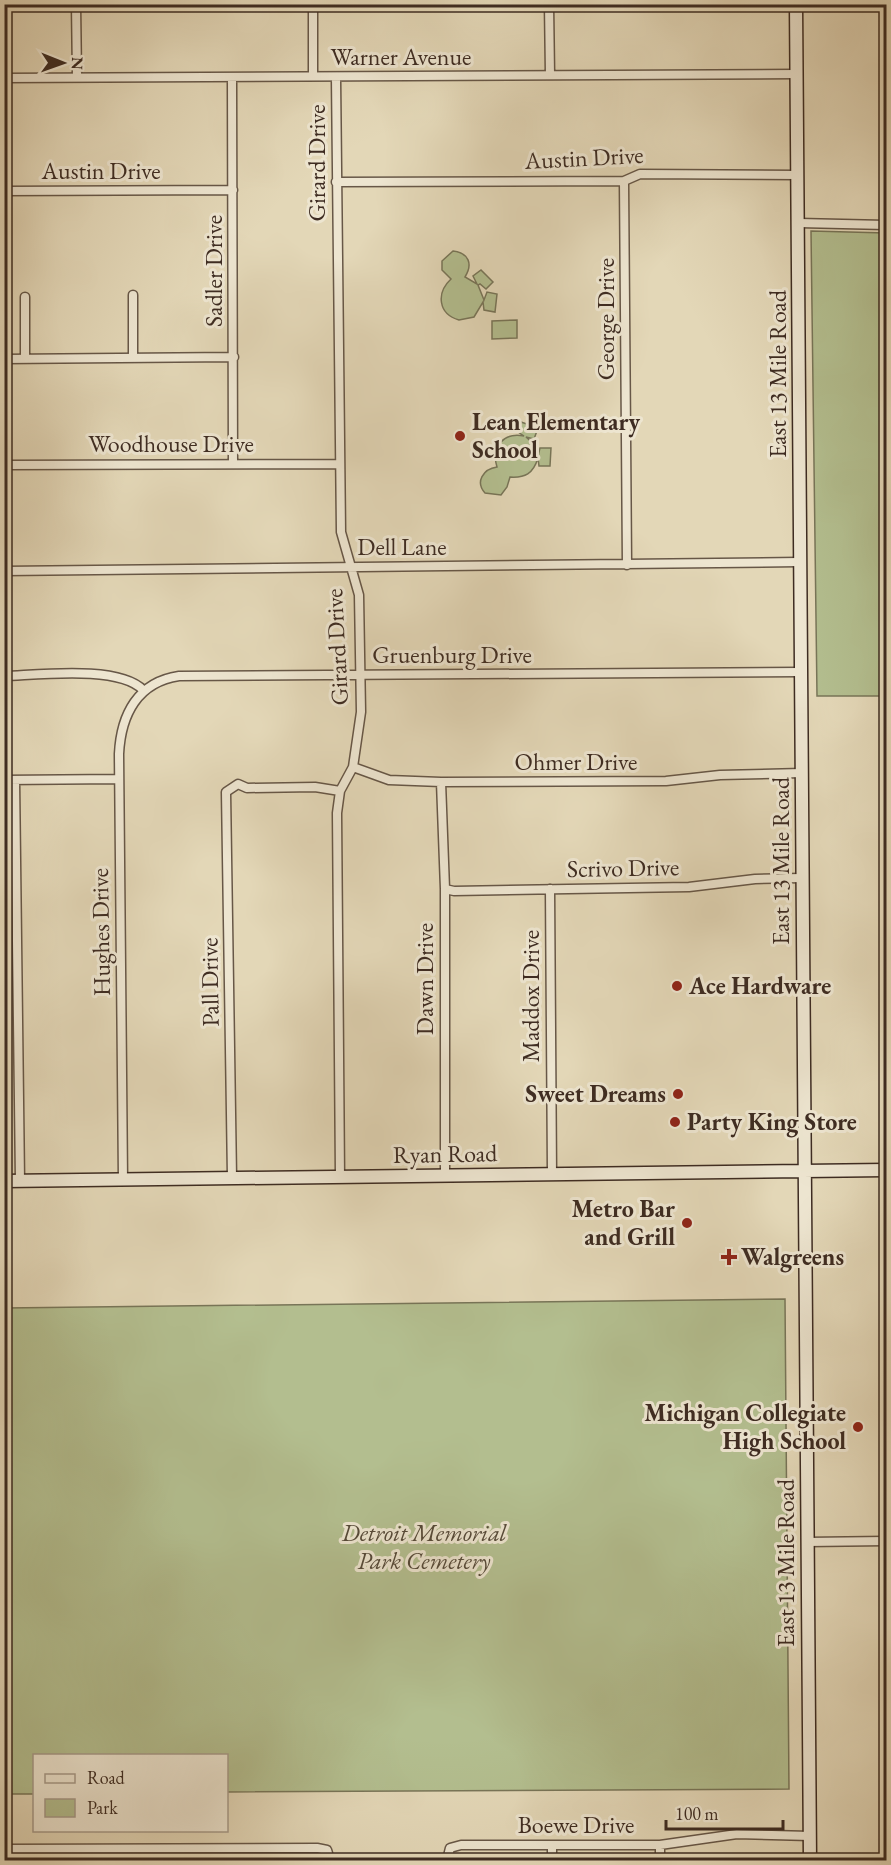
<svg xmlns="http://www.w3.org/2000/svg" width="891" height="1865" font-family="'EB Garamond',serif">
<rect width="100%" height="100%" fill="#e3d7b7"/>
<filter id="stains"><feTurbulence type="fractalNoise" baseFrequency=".00333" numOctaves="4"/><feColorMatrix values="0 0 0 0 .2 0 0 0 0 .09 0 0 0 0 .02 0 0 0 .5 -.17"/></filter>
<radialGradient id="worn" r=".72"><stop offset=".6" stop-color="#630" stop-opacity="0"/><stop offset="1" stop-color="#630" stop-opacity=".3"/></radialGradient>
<path fill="#b3be8f" stroke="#787558" stroke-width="1.5" d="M 811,231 L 886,233 L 886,696 L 817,696 Z
M 453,251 C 469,253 473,264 465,277 L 477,284 L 473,276 L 481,270 L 493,282 L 486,289 L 480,284 L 478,285 L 484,300 L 487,292 L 497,294 L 495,312 L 484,310 L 483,302 L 474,317 L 459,320 C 438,314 436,293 451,279 L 442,270 L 442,261 Z
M 517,320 L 517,338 L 492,339 L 492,321 Z
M 521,422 L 538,428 L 534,439 L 526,437 L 535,445 L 538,456 L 540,448 L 551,448 L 550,466 L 539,466 L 538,458 C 533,474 525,478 510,477 L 507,487 L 501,495 L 485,493 C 475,482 483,469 497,467 C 491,447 503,432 524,436 L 518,432 Z
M 785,1299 L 789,1789 L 227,1792 L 226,1756 L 34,1756 L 34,1794 L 5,1794 L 5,1308 Z"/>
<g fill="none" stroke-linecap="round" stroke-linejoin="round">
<g stroke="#675747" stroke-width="11">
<path id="minor" d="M 76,4 L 77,77
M 313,4 L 313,76
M 549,4 L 550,75
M 4,78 L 797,74
M 232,78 L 233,463
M 336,78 L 341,532 L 359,595 L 361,712 L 353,767 L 340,791 L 337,813 L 340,1177
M 624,181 L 627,565
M 336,182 L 624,181 L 640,174 L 798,175
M 4,191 L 233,190
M 799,223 L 886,225
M 25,297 L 25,359
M 133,358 L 133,295
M 4,359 L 234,357
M 4,465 L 338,464
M 4,571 L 799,562
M 4,676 C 38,675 119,665 143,690
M 353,767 L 389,780 L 441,782 L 666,781 L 720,775 L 802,773
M 4,780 L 119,779
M 15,780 L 20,1181
M 441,782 L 445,889 L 445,1175
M 445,889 L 454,891 L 689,887 L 755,879 L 802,878
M 550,889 L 552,1174
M 232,1177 L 226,792 L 238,784 L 247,788 L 315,787 L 340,791
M 123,1180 L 119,754 C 121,714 138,682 179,676 L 800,672
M 807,1542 L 886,1541
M 660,1845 L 660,1860
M 552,1846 L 552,1860
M 4,1849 L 317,1848 L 327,1850 L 330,1860
M 447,1860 L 450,1848 L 461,1845 L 660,1845 L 737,1834 L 810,1836"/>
</g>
<g stroke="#3e2c22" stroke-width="15">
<path id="secondary" d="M 796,4 L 810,1860
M 4,1181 L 886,1170"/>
</g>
<use href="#minor" stroke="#ede5d0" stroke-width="8"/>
<use href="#secondary" stroke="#ede5d0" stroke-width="12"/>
</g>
<g fill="#8f2418" stroke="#ede5d0" stroke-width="2">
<circle cx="460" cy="436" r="6"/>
<circle cx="677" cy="986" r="6"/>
<circle cx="678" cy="1094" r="6"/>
<circle cx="675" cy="1122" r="6"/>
<circle cx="687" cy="1223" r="6"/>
<path d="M726 1248h6v6h6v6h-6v6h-6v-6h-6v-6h6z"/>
<circle cx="858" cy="1427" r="6"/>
</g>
<g text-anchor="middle" stroke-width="6" stroke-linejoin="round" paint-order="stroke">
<g font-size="24" fill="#3e2c22" stroke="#ede5d0">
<text x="401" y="65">Warner Avenue</text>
<text transform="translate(584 158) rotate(-3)" y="8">Austin Drive</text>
<text transform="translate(317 163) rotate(-90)" y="8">Girard Drive</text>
<text x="101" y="179">Austin Drive</text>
<text transform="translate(214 271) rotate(-90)" y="8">Sadler Drive</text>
<text transform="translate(606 319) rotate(-90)" y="8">George Drive</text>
<text transform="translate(778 374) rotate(-90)" y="8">East 13 Mile Road</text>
<text x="171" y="452">Woodhouse Drive</text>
<text x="402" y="555">Dell Lane</text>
<text transform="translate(337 647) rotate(-93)" y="8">Girard Drive</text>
<text x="452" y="663">Gruenburg Drive</text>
<text x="576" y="770">Ohmer Drive</text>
<text transform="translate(781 861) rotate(-90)" y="8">East 13 Mile Road</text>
<text transform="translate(623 868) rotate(-1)" y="8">Scrivo Drive</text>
<text transform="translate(101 932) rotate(-91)" y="8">Hughes Drive</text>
<text transform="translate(425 979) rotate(-90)" y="8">Dawn Drive</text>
<text transform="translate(210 982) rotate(-91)" y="8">Pall Drive</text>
<text transform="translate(531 996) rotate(-90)" y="8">Maddox Drive</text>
<text transform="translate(445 1154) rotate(-1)" y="8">Ryan Road</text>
<text transform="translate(786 1563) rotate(-90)" y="8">East 13 Mile Road</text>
<text x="576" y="1833">Boewe Drive</text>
</g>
<g font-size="24" font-weight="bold" fill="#3e2c22" stroke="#ede5d0" text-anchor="start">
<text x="472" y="430">Lean Elementary<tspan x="472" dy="28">School</tspan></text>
<text x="689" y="994">Ace Hardware</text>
<text x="666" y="1102" text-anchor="end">Sweet Dreams</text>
<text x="687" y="1130">Party King Store</text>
<text x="675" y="1217" text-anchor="end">Metro Bar<tspan x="675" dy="28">and Grill</tspan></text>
<text x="741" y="1265">Walgreens</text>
<text x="846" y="1421" text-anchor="end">Michigan Collegiate<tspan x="846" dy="28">High School</tspan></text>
</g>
<g font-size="24" font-style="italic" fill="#554938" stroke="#ede5d0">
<text x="424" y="1541">Detroit Memorial<tspan x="424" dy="28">Park Cemetery</tspan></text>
</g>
</g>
<rect width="891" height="1865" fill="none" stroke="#e3d7b7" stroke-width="24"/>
<rect x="6" y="6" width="879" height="1853" fill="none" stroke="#3e2c22" stroke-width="3"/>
<rect x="12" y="12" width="867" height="1841" fill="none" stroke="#3e2c22" stroke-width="1.5"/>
<rect x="33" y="1754" width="195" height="78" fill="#ede5d0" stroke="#a79b8a" stroke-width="1.5"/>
<rect x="45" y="1774" width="30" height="9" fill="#ede5d0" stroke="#a79b8a" stroke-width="1.5"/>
<text x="87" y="1784" font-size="18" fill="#3e2c22">Road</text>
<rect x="45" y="1799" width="30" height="18" fill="#b3be8f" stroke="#a79b8a" stroke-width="1.5"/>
<text x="87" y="1814" font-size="18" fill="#3e2c22">Park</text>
<g transform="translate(63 63) rotate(91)" stroke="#ede5d0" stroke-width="4.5" paint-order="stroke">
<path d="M0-4.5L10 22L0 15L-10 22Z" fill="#3e2c22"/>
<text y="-9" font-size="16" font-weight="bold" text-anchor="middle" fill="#3e2c22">N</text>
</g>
<path d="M666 1820v9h117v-9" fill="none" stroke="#3e2c22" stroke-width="3"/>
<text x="675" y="1820" font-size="18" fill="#3e2c22" stroke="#ede5d0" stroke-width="4.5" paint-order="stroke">100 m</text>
<rect width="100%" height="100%" filter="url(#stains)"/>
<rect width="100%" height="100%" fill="url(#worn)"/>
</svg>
